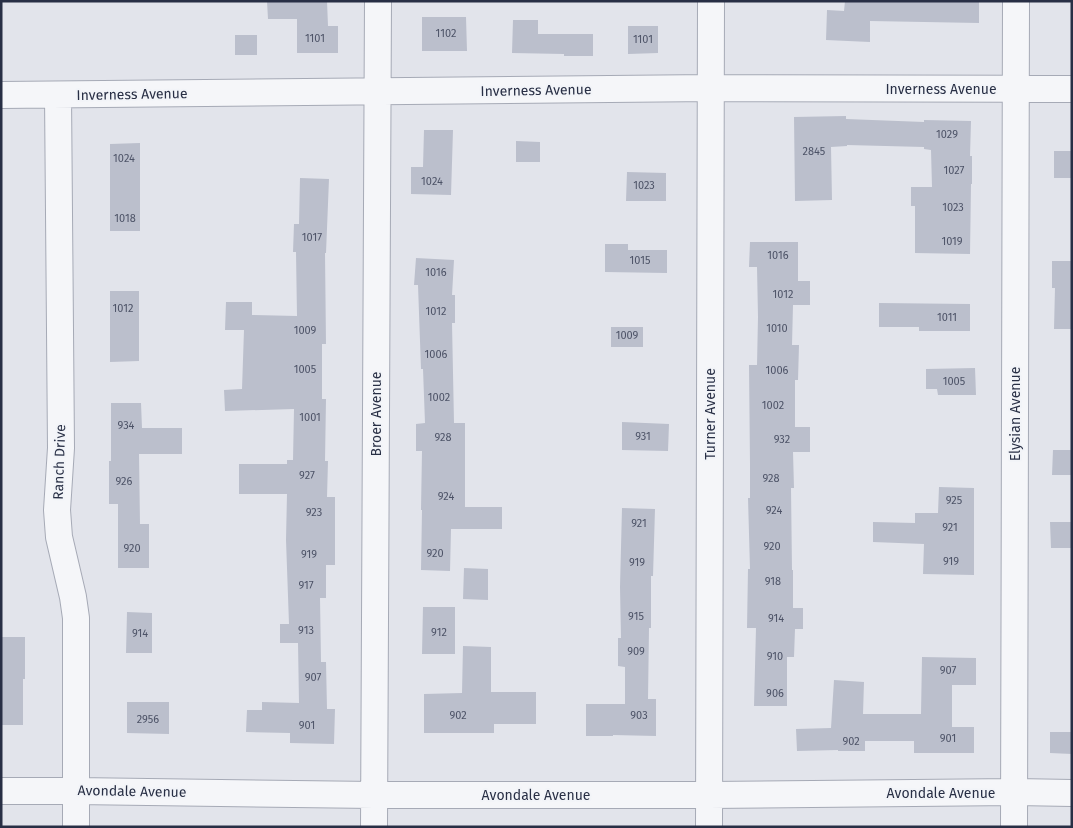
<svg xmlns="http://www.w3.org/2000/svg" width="1073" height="828" font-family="'Fira Sans',sans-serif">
<rect width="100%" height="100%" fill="#e2e4eb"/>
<path fill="#bbbfcc" d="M 267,1 L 327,1 L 328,26 L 338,26 L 338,53 L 297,53 L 297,19 L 268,19 Z
M 845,1 L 979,1 L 979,23 L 870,21 L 870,42 L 826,40 L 827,10 L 844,11 Z
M 422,17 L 466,17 L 467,51 L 422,51 Z
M 513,20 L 538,20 L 538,34 L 593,34 L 593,56 L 564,56 L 564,54 L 512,53 Z
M 628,26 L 658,26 L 658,53 L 628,54 Z
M 235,35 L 257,35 L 257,55 L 235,55 Z
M 846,116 L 846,119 L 924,122 L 924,120 L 971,121 L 970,156 L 972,156 L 972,184 L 971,184 L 970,254 L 915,253 L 915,206 L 911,206 L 911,187 L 932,187 L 931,150 L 924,149 L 924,147 L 847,145 L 847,146 L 831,147 L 832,200 L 795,201 L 794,117 Z
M 424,130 L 453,130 L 451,195 L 411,194 L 411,167 L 423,167 Z
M 516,141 L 540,142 L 540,162 L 516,162 Z
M 140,143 L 140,231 L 110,231 L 110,144 Z
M 1054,151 L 1072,151 L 1072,178 L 1054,178 Z
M 627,172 L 666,173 L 666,201 L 626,201 Z
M 300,178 L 329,179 L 326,253 L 325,253 L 326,344 L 322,344 L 322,399 L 326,399 L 325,461 L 328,461 L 327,497 L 335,497 L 335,565 L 326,565 L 326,598 L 320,598 L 321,662 L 326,662 L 327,709 L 335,709 L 334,744 L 290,743 L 290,733 L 246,732 L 247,710 L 262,710 L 262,702 L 299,703 L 298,643 L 280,643 L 280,624 L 289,624 L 286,540 L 287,494 L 239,494 L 239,464 L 287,464 L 287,460 L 293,460 L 294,409 L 225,411 L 224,390 L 242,389 L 244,330 L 225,330 L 226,302 L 252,302 L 252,315 L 297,316 L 296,252 L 293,252 L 294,224 L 299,224 Z
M 750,242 L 798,242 L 798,281 L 810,281 L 810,305 L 793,305 L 792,345 L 799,345 L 798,380 L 795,380 L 795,427 L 810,427 L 810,452 L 793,452 L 794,488 L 791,488 L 792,570 L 793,570 L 793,608 L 803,608 L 803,629 L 795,629 L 794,657 L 787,657 L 787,706 L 754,706 L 756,628 L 747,628 L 748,569 L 750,569 L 748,498 L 750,498 L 750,464 L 749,365 L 757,365 L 758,317 L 757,267 L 749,267 Z
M 605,244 L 628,244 L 628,250 L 667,250 L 667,273 L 605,272 Z
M 416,258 L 454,260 L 452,295 L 455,295 L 455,323 L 452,323 L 454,423 L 465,423 L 465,507 L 502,507 L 502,529 L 451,529 L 450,571 L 421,570 L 422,510 L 421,510 L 422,451 L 416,451 L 416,424 L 425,423 L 423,369 L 421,369 L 418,285 L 414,285 Z
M 1052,261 L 1072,261 L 1072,329 L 1054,329 L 1055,288 L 1052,288 Z
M 110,291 L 139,291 L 139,361 L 110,362 Z
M 879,303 L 970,304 L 970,331 L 919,331 L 919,327 L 879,327 Z
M 611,327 L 643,327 L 643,347 L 611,347 Z
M 975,368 L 976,395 L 938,395 L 937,389 L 926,389 L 926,369 Z
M 111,403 L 141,403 L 142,428 L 182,428 L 182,454 L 139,454 L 140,524 L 149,524 L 149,568 L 118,568 L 118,504 L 109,504 L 109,461 L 111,461 Z
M 622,422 L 669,424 L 668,451 L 622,450 Z
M 1053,450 L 1072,450 L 1072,475 L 1052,475 Z
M 939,487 L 974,488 L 974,575 L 923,574 L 924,544 L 873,542 L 873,522 L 915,523 L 915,513 L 938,513 Z
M 622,508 L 655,509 L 653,576 L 651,576 L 651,628 L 649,628 L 648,699 L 656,699 L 656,736 L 613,735 L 613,736 L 586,736 L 586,704 L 625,704 L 625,667 L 618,666 L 618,638 L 621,638 L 620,587 Z
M 1050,522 L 1072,522 L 1072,548 L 1051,548 Z
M 464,568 L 488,569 L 488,600 L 463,599 Z
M 423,607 L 455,607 L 455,654 L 422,654 Z
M 127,612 L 152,613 L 152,653 L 126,653 Z
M 1,637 L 25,637 L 25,679 L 23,679 L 23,725 L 1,725 Z
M 463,646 L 491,647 L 491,692 L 536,692 L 536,724 L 494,724 L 494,733 L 424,733 L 424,694 L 462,693 Z
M 922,657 L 976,658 L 976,685 L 952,685 L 952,727 L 974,727 L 974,753 L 914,753 L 914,741 L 865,741 L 865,751 L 838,751 L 838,750 L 797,751 L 796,729 L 831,728 L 834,680 L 864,682 L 863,714 L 921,714 Z
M 127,702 L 169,702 L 169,734 L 127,733 Z
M 1050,732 L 1072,732 L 1072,754 L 1050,753 Z"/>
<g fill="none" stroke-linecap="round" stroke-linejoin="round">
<g stroke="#a6aab6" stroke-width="28">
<path id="street" d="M 1,95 L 711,88 L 1072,89
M 58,95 L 61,448 L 57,510 L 59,537 L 73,597 L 76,618 L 76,827
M 1,791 L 76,791 L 374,795 L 709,795 L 1014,792 L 1072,793
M 374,827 L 378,1
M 709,827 L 711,1
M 1014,827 L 1016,1"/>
</g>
<use href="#street" stroke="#f5f6f9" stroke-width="26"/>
</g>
<g text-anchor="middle" stroke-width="4" stroke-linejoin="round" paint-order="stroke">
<g font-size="11" fill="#4d5367">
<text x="446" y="37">1102</text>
<text x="315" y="42">1101</text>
<text x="643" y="43">1101</text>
<text x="947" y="138">1029</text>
<text x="814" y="155">2845</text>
<text x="124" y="162">1024</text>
<text x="954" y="174">1027</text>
<text x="432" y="185">1024</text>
<text x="644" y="189">1023</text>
<text x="953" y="211">1023</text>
<text x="125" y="222">1018</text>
<text x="312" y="241">1017</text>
<text x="952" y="245">1019</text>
<text x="778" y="259">1016</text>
<text x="640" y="264">1015</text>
<text x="436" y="276">1016</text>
<text x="783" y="298">1012</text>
<text x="123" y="312">1012</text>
<text x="436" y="315">1012</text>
<text x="947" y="321">1011</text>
<text x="777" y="332">1010</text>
<text x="305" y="334">1009</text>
<text x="627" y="339">1009</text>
<text x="436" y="358">1006</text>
<text x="305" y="373">1005</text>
<text x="777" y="374">1006</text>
<text x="954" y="385">1005</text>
<text x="439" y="401">1002</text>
<text x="773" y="409">1002</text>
<text x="310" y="421">1001</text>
<text x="126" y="429">934</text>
<text x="643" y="440">931</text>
<text x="443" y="441">928</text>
<text x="782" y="443">932</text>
<text x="307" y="479">927</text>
<text x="771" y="482">928</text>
<text x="124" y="485">926</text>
<text x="446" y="500">924</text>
<text x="954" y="504">925</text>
<text x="774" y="514">924</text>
<text x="314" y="516">923</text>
<text x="639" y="527">921</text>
<text x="950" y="531">921</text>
<text x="772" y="550">920</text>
<text x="132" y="552">920</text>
<text x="435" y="557">920</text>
<text x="309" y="558">919</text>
<text x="951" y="565">919</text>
<text x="637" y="566">919</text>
<text x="773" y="585">918</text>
<text x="306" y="589">917</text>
<text x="636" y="620">915</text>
<text x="776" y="622">914</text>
<text x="306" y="634">913</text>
<text x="439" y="636">912</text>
<text x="140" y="637">914</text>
<text x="636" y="655">909</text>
<text x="775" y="660">910</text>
<text x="948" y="674">907</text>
<text x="313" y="681">907</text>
<text x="775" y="697">906</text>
<text x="458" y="719">902</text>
<text x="639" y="719">903</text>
<text x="148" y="723">2956</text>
<text x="307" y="729">901</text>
<text x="948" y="742">901</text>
<text x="851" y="745">902</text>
</g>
<g font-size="14" fill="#282f45" stroke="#f2f4f8">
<text x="941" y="94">Inverness Avenue</text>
<text transform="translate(536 90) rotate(-1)" y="5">Inverness Avenue</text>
<text transform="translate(132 94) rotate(-1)" y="5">Inverness Avenue</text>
<text transform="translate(376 414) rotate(-90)" y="5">Broer Avenue</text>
<text transform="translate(710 414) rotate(-90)" y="5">Turner Avenue</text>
<text transform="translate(1015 414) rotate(-90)" y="5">Elysian Avenue</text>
<text transform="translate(59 462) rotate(-88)" y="5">Ranch Drive</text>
<text transform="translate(132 791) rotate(1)" y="5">Avondale Avenue</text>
<text x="941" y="798">Avondale Avenue</text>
<text x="536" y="800">Avondale Avenue</text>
</g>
</g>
<rect width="1073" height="828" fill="none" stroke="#282f45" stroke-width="5"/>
</svg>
